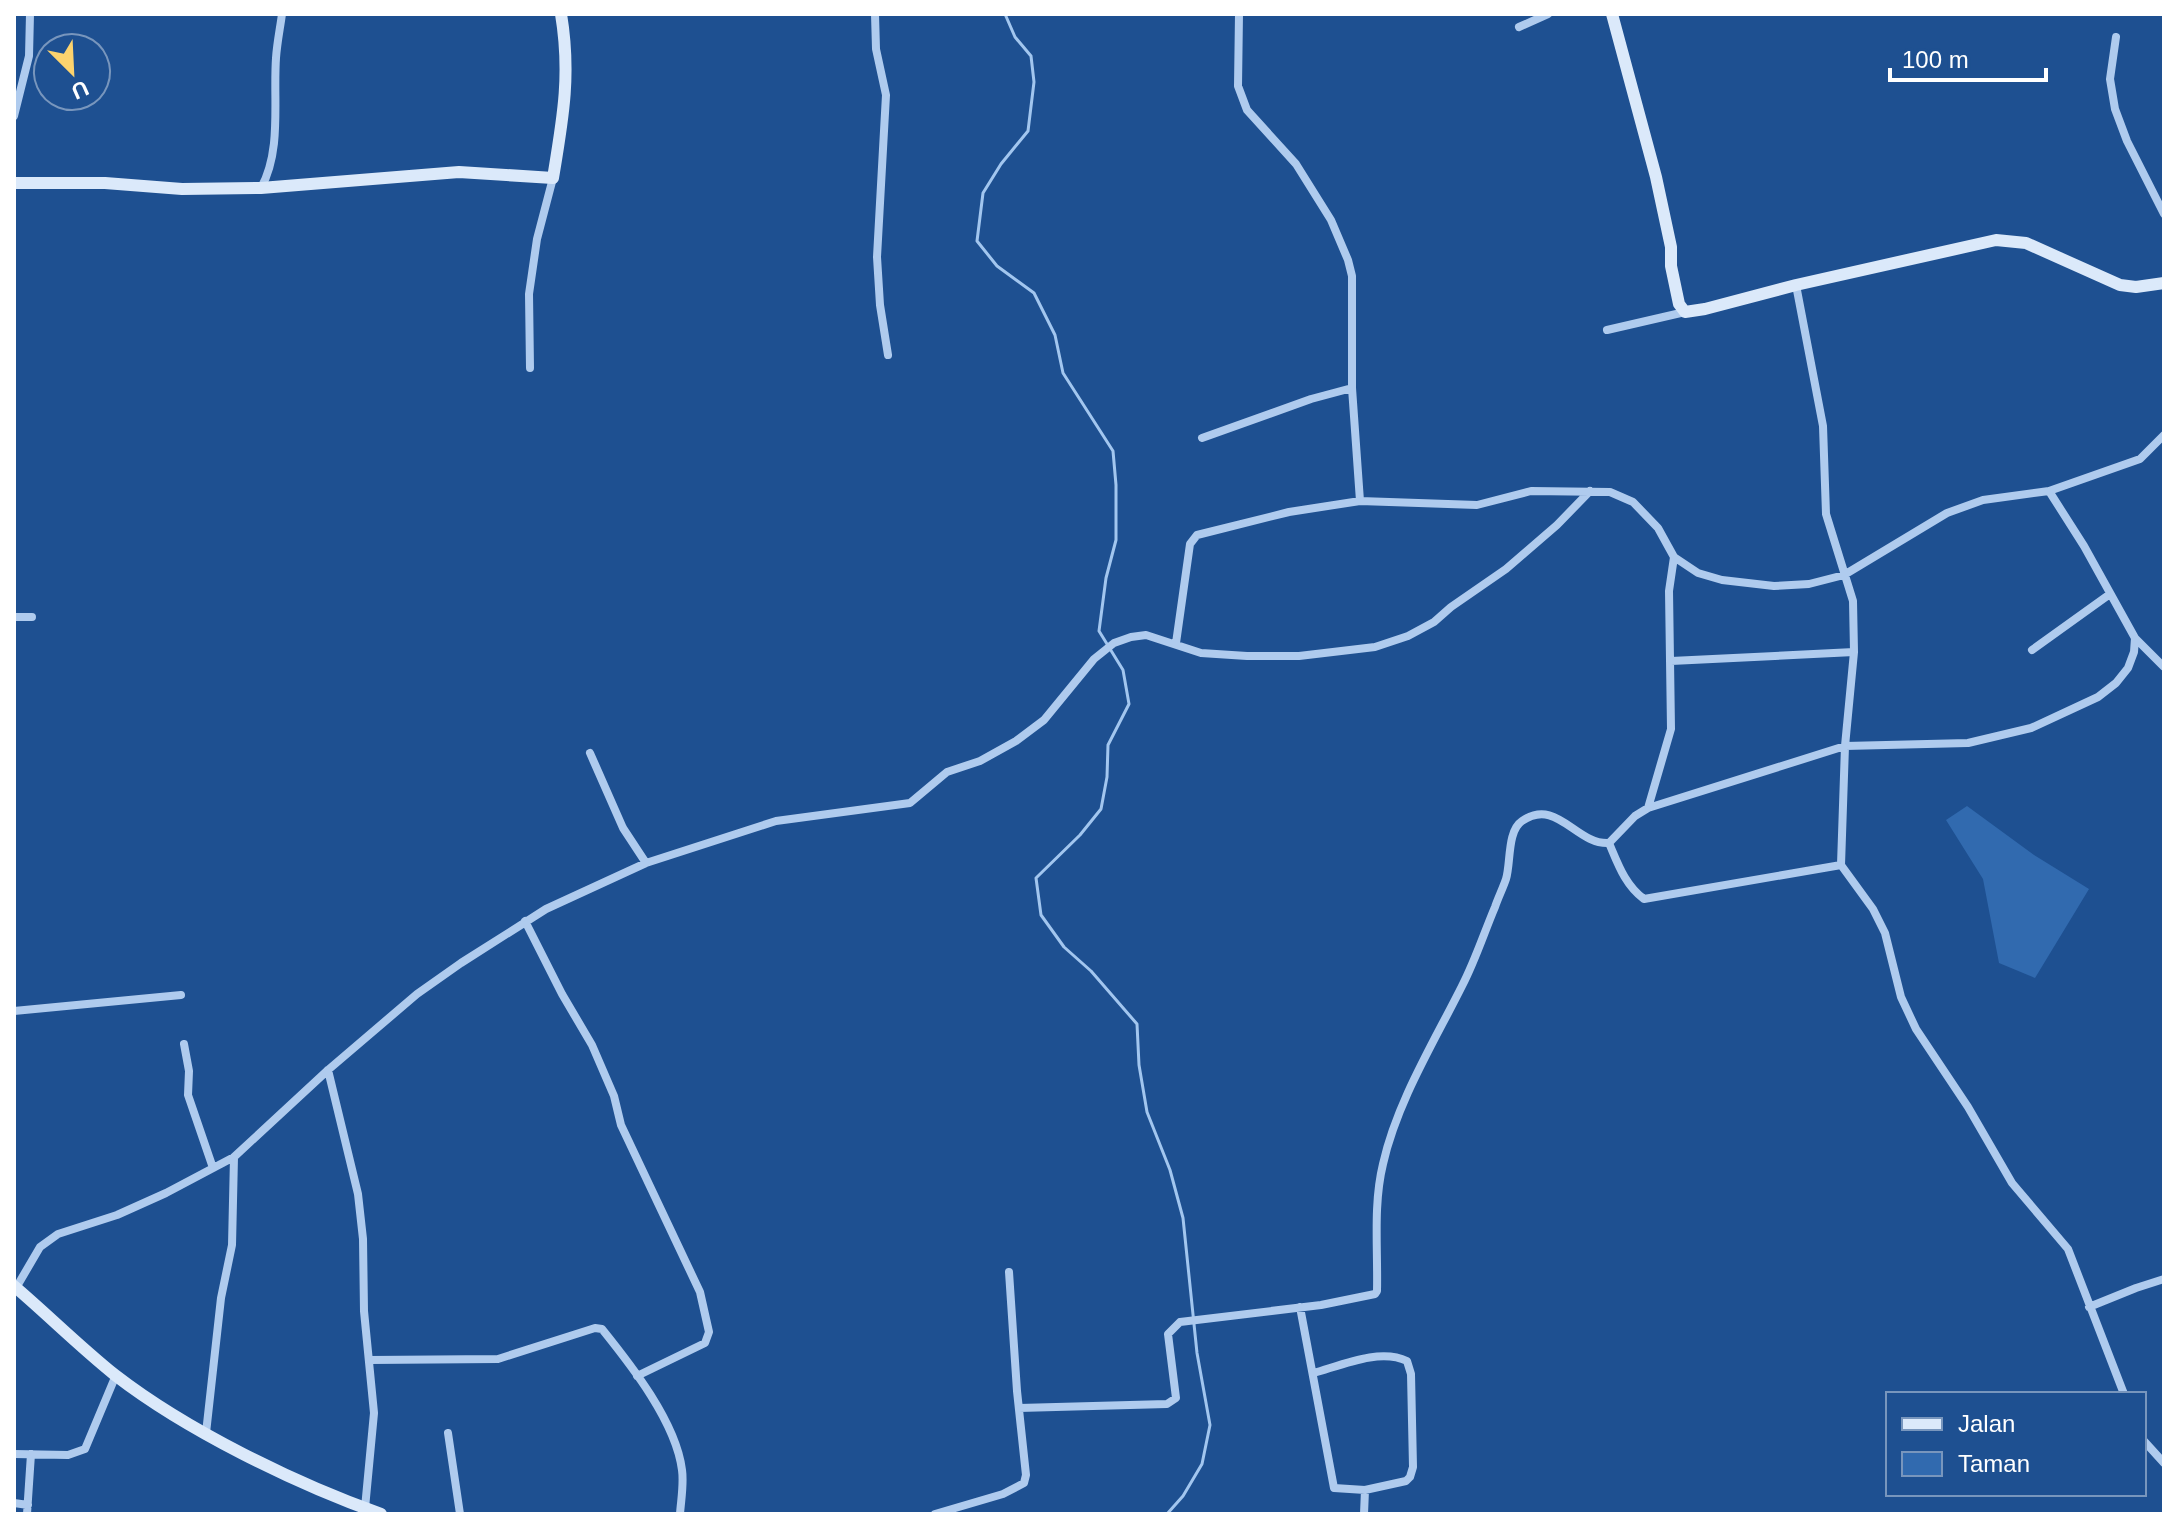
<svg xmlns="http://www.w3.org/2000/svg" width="2178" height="1528" font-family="Arial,sans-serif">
<rect width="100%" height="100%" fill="#1e5091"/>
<path fill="#316aaf" d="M 1967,806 L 2034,855 L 2089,889 L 2035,978 L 1999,963 L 1983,879 L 1946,820 Z"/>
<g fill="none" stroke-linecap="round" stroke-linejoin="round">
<path stroke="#a2c6ef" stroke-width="3" d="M 1005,14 L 1015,37 L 1031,56 L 1034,82 L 1028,131 L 1001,164 L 983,193 L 977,241 L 997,266 L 1034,293 L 1055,335 L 1063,373 L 1113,451 L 1116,485 L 1116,540 L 1106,578 L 1099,631 L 1123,670 L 1129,704 L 1108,745 L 1107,777 L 1101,809 L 1080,835 L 1036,878 L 1041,915 L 1064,947 L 1091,971 L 1137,1024 L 1139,1065 L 1147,1112 L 1170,1170 L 1183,1218 L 1197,1353 L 1210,1425 L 1202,1464 L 1183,1496 L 1167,1514"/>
<path stroke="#afcbee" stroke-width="8" d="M 875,14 L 876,49 L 886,95 L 877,257 L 880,305 L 888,355
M 1239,14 L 1238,86 L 1247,110 L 1296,164 L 1331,220 L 1348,260 L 1352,276 L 1352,388 L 1360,501
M 1519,27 L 1548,14
M 2116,37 L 2110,79 L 2115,109 L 2127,141 L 2164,214
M 14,116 L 29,56 L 30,14
M 261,188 C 282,150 273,100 276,58 C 277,43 280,29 282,14
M 1796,285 L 1823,426 L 1826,514 L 1853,601 L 1854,652 L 1845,746 L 1841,865 L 1873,909 L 1885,933 L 1901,997 L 1916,1029 L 1968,1107 L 2012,1183 L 2068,1249 L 2124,1394
M 1607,330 L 1685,312
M 530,368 L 529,294 L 537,239 L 553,178
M 1202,438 L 1311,399 L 1352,388
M 14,617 L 32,617
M 2135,638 L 2164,667
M 1176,643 L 1190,544 L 1197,535 L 1289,512 L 1360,501 L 1477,505 L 1531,491 L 1610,492 L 1633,502 L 1658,528 L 1674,557 L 1698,573 L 1722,580 L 1774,586 L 1809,584 L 1844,575 L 1947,513 L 1983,500 L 2049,491 L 2140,459 L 2164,435
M 2032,650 L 2110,594
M 1671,661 L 1854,652
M 590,753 L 623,828 L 646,863
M 1648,808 L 1671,729 L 1669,591 L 1674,557
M 1609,843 C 1618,864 1625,885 1644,899 L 1841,865
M 525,921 L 562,994 L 592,1045 L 614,1096 L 621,1125 L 700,1292 L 709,1332 L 705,1343 L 637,1376
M 14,1011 L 181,995
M 184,1044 L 189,1071 L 188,1095 L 213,1168
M 328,1070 L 358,1194 L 363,1239 L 364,1311 L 374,1413 L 365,1508
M 16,1288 L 40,1247 L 58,1234 L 117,1215 L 166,1193 L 234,1157 L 328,1070 L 417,994 L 461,963 L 546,909 L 646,863 L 776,821 L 910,803 L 947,772 L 980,761 L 1016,741 L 1044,720 L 1094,659 L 1114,643 L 1131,637 L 1146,635 L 1201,653 L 1247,656 L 1299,656 L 1375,647 L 1408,636 L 1434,622 L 1451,607 L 1506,569 L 1557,525 L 1590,491
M 1300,1307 L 1334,1488 L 1365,1490 L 1406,1481 L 1410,1477 L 1413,1467 L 1411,1374 L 1407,1361 C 1380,1348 1342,1365 1314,1373
M 2089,1307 L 2136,1288 L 2164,1279
M 369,1360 L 498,1359 L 595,1328 L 602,1329 C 631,1365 676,1422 682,1470 C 684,1484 681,1500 680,1514
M 1019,1408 L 1167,1404 L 1176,1398 L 1168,1334 L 1180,1322 L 1321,1305 L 1375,1294 L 1377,1291 C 1378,1249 1373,1205 1383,1164 C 1397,1102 1434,1042 1462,986 C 1475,961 1484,933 1495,907 C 1498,898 1503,888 1506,879 C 1511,863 1507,831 1522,821 C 1557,797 1576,845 1609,843 L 1635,816 L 1648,808 L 1845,746 L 1968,743 L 2031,728 L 2098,697 L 2116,683 L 2128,668 L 2134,652 L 2135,638 L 2084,546 L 2049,491
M 206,1433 L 221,1298 L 232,1245 L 234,1157
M 448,1433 L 460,1514
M 2144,1441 L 2164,1463
M 14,1454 L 68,1455 L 85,1449 L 116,1375
M 14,1503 L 28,1505
M 27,1514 L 31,1454
M 935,1514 L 1003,1494 L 1024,1483 L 1026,1475 L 1017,1391 L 1009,1272
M 1364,1514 L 1365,1490"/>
<path stroke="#dbe9fa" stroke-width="12" d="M 1612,14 L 1656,177 L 1671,247 L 1671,266 L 1679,304 L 1685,312 L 1705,309 L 1796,285 L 1996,240 L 2026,243 L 2120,285 L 2136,287 L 2164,283
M 14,183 L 105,183 L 182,189 L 261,188 L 459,172 L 553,178 C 563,118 571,74 561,14
M 14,1286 C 48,1315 80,1347 115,1375 C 186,1430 296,1484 381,1514"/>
</g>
<rect width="2178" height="1528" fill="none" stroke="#ffffff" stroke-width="32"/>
<rect x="1886" y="1392" width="260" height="104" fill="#1e5091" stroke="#7896bd" stroke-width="2"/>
<rect x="1902" y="1418" width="40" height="12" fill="#dbe9fa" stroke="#7896bd" stroke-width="2"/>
<text x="1958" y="1432" font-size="24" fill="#ffffff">Jalan</text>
<rect x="1902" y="1452" width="40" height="24" fill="#316aaf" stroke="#7896bd" stroke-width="2"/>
<text x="1958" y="1472" font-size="24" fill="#ffffff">Taman</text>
<g transform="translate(72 72) rotate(156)"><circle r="38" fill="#1e5091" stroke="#7896bd" stroke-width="2"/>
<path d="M0-6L14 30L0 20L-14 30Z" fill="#fcd36e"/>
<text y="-12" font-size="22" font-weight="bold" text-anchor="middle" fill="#ffffff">U</text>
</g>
<path d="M1890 68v12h156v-12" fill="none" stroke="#ffffff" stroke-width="4"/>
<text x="1902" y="68" font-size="24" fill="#ffffff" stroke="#1e5091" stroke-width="6" paint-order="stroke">100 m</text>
</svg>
